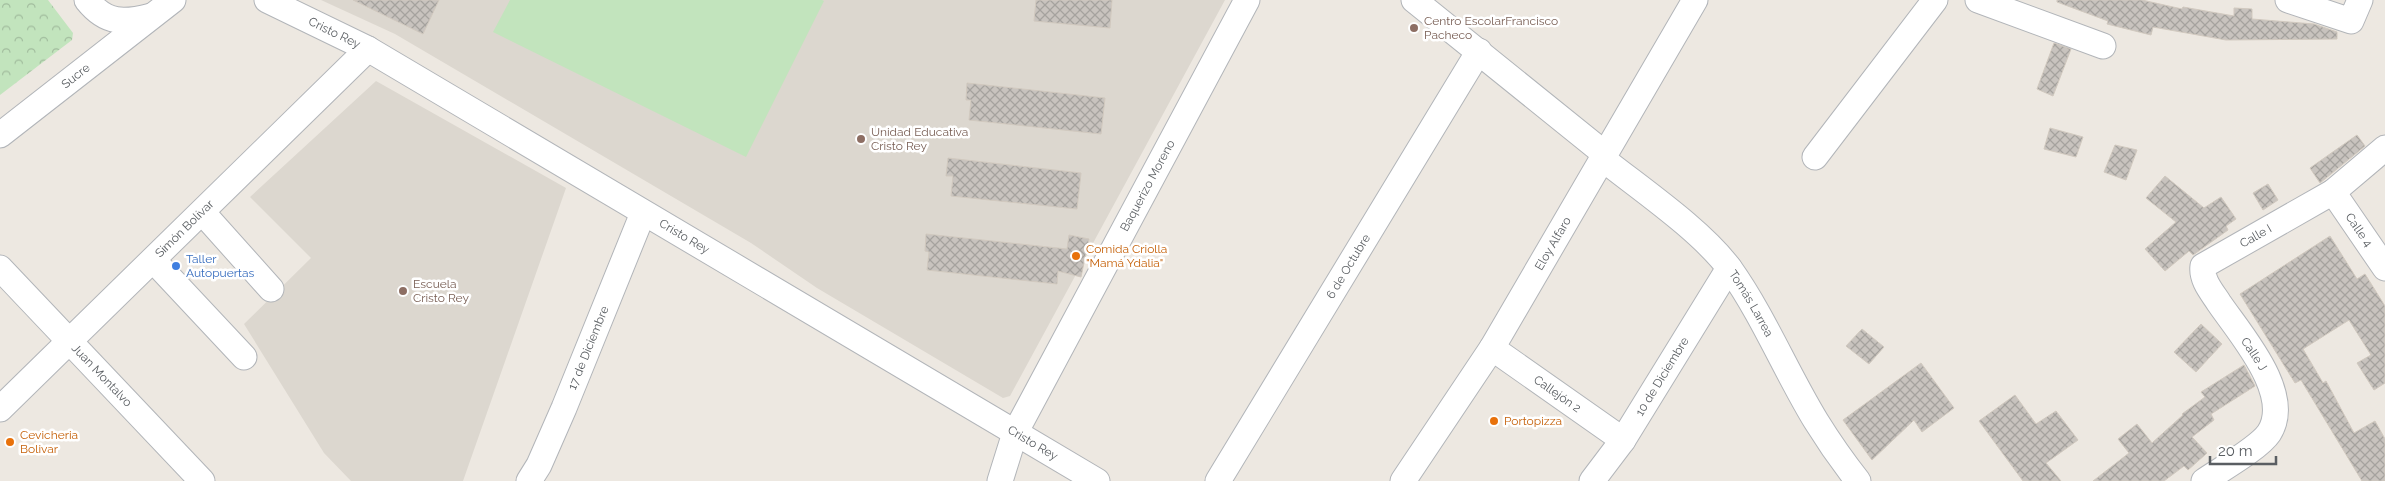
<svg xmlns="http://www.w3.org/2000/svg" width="2385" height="481" font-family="Raleway,sans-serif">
<defs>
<pattern id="park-crowns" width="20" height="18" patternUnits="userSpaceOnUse" patternTransform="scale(1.25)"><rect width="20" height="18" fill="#c2e4bd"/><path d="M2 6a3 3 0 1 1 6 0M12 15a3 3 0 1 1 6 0" fill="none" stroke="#a1bc9d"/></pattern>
<pattern id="building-cross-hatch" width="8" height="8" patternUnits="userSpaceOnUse" patternTransform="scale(1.25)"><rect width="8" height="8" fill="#c8c3be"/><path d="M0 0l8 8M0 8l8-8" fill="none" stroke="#a5a29e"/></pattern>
</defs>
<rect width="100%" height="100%" fill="#ede8e1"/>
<path fill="#dcd7cf" d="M 321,0 L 1225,0 L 1010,396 L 1003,398 L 817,288 L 751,243 L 395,34 Z
M 376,81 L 566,188 L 463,481 L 351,481 L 324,453 L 244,324 L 311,258 L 250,197 Z"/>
<path fill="#c2e4bd" d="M 510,0 L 822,0 L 824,1 L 746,157 L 493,32 Z"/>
<path fill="url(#park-crowns)" d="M 0,0 L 48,0 L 73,33 L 72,40 L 0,95 Z"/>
<path fill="url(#building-cross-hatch)" stroke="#d1c9bf" d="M 353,0 L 439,0 L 423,34 Z
M 1036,0 L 1112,0 L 1110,28 L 1034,21 Z
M 2057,0 L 2142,0 L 2182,9 L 2183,7 L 2234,16 L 2234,8 L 2252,9 L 2252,19 L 2314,24 L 2337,32 L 2337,39 L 2226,40 L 2153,27 L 2151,35 L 2107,24 L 2108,21 L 2057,2 Z
M 2054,43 L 2071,49 L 2053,96 L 2037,89 Z
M 967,83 L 1105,98 L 1101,134 L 969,120 L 971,100 L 966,100 Z
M 2050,128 L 2083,137 L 2076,157 L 2044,149 Z
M 2357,135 L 2365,146 L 2320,183 L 2310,168 Z
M 2115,145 L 2137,150 L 2126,180 L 2104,172 Z
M 948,158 L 1081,173 L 1077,209 L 951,196 L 953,176 L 946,176 Z
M 2165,176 L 2204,208 L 2221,197 L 2236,219 L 2226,226 L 2228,230 L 2193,255 L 2189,251 L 2165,271 L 2145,249 L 2176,222 L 2146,198 Z
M 2268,184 L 2278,200 L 2263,210 L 2253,193 Z
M 926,234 L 1067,249 L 1069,235 L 1089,239 L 1081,277 L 1058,271 L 1057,284 L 927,270 L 929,252 L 925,251 Z
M 2330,236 L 2357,279 L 2365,274 L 2385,306 L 2385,383 L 2374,390 L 2357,363 L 2371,355 L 2349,320 L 2303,349 L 2323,383 L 2326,381 L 2354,433 L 2375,421 L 2385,439 L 2385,481 L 2362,481 L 2301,380 L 2295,383 L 2240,294 Z
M 2201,324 L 2222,344 L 2196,372 L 2174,352 Z
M 1862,329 L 1884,347 L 1869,364 L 1846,346 Z
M 1921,363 L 1954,408 L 1922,432 L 1914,420 L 1872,460 L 1843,420 Z
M 2244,365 L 2255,386 L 2211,414 L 2214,420 L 2192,437 L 2207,453 L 2188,470 L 2184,466 L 2164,481 L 2093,481 L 2129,453 L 2118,439 L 2137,424 L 2152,443 L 2183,415 L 2182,414 L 2205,397 L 2201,392 Z
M 2015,395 L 2036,424 L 2056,411 L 2078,440 L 2046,463 L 2061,481 L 2023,481 L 1979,421 Z"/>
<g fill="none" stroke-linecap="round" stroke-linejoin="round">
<g stroke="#b2b5b9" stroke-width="27">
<g id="street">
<path d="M 87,0 C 106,24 124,23 151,16"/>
<path id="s1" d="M 267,0 L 368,49 L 1097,481"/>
<path d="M 1414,0 L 1605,154"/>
<path d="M 1978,0 L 2103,46"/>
<path d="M 2288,0 L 2351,21 L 2360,0"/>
<path id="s2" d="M 0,135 L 173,0"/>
<path d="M 1815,157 L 1935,0"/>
<path id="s3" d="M 1603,159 C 1642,190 1701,230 1730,269 C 1764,317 1786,372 1816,421 C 1829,442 1843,462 1858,481"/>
<path id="s4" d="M 2333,192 L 2385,268"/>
<path d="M 203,213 L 271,289"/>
<path d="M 154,261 L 244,357"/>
<path id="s5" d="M 0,268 L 202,481"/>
<path id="s6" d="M 1492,348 L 1623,440"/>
<path id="s7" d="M 0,409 L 368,49"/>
<path id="s8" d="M 529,481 L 539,465 L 564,408 L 643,213"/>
<path id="s9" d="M 1000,481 L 1015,433 L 1247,0"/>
<path id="s10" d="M 1218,481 L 1479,51"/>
<path id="s11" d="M 1403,481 L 1492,348 L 1695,0"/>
<path id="s12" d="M 1592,481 L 1623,440 L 1729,268"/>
<path id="s13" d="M 2204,481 C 2220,470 2259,448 2269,433 C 2294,394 2240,334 2219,303 C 2212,292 2201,280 2203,266 L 2333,192 L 2385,148"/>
</g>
</g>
<use href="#street" stroke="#fff" stroke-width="25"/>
</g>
<g fill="#8d6e63" stroke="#fff" stroke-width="2">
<circle cx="1414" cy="28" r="5"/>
<circle cx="861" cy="139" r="5"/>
<circle cx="403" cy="291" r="5"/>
</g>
<g fill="#e8710a" stroke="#fff" stroke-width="2">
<circle cx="1076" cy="256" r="5"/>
<circle cx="1494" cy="421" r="5"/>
<circle cx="10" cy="442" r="5"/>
</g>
<circle fill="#3f7fe0" stroke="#fff" stroke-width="2" cx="176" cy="266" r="5"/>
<g text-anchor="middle" stroke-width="5" stroke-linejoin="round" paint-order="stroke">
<g font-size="12" fill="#785e54" stroke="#fff" text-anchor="start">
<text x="1424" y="25">Centro EscolarFrancisco<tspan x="1424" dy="14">Pacheco</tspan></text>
<text x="871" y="136">Unidad Educativa<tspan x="871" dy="14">Cristo Rey</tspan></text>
<text x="413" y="288">Escuela<tspan x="413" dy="14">Cristo Rey</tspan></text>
</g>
<g font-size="12" fill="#5a5e62" stroke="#fff">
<text dy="4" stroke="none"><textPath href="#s1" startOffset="75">Cristo Rey</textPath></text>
<text dy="4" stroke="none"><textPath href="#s2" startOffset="96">Sucre</textPath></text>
<text dy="4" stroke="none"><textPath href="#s9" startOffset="331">Baquerizo Moreno</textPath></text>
<text dy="4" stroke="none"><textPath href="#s7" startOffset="258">Simón Bolívar</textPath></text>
<text dy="4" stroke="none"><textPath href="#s4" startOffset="46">Calle 4</textPath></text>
<text dy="4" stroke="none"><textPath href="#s13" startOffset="330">Calle I</textPath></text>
<text dy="4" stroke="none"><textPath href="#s1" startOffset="480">Cristo Rey</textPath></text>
<text dy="4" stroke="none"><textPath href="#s11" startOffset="281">Eloy Alfaro</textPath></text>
<text dy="4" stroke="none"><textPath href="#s10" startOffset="251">6 de Octubre</textPath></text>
<text dy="4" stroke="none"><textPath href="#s3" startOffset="209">Tomás Larrea</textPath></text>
<text dy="4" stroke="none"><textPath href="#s8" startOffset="146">17 de Diciembre</textPath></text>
<text transform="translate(2254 354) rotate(57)" y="4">Calle J</text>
<text dy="4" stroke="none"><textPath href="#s5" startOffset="148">Juan Montalvo</textPath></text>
<text dy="4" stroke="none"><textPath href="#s12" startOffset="126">10 de Diciembre</textPath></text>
<text dy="4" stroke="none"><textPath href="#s6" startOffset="80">Callejón 2</textPath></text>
<text dy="4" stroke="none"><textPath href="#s1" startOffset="885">Cristo Rey</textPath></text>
</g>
<g font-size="12" fill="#c56008" stroke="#fff" text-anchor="start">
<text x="1086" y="253">Comida Criolla<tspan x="1086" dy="14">"Mamá Ydalia"</tspan></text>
<text x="1504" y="425">Portopizza</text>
<text x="20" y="439">Cevicheria<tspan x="20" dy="14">Bolivar</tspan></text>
</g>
<g font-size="12" fill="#366cbe" stroke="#fff" text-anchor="start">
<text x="186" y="263">Taller<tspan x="186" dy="14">Autopuertas</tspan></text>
</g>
</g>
<path d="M2210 456v8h66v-8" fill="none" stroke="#5a5e62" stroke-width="2.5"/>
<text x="2218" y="456" font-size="15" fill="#5a5e62" stroke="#ffffff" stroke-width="4" paint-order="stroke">20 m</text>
</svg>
